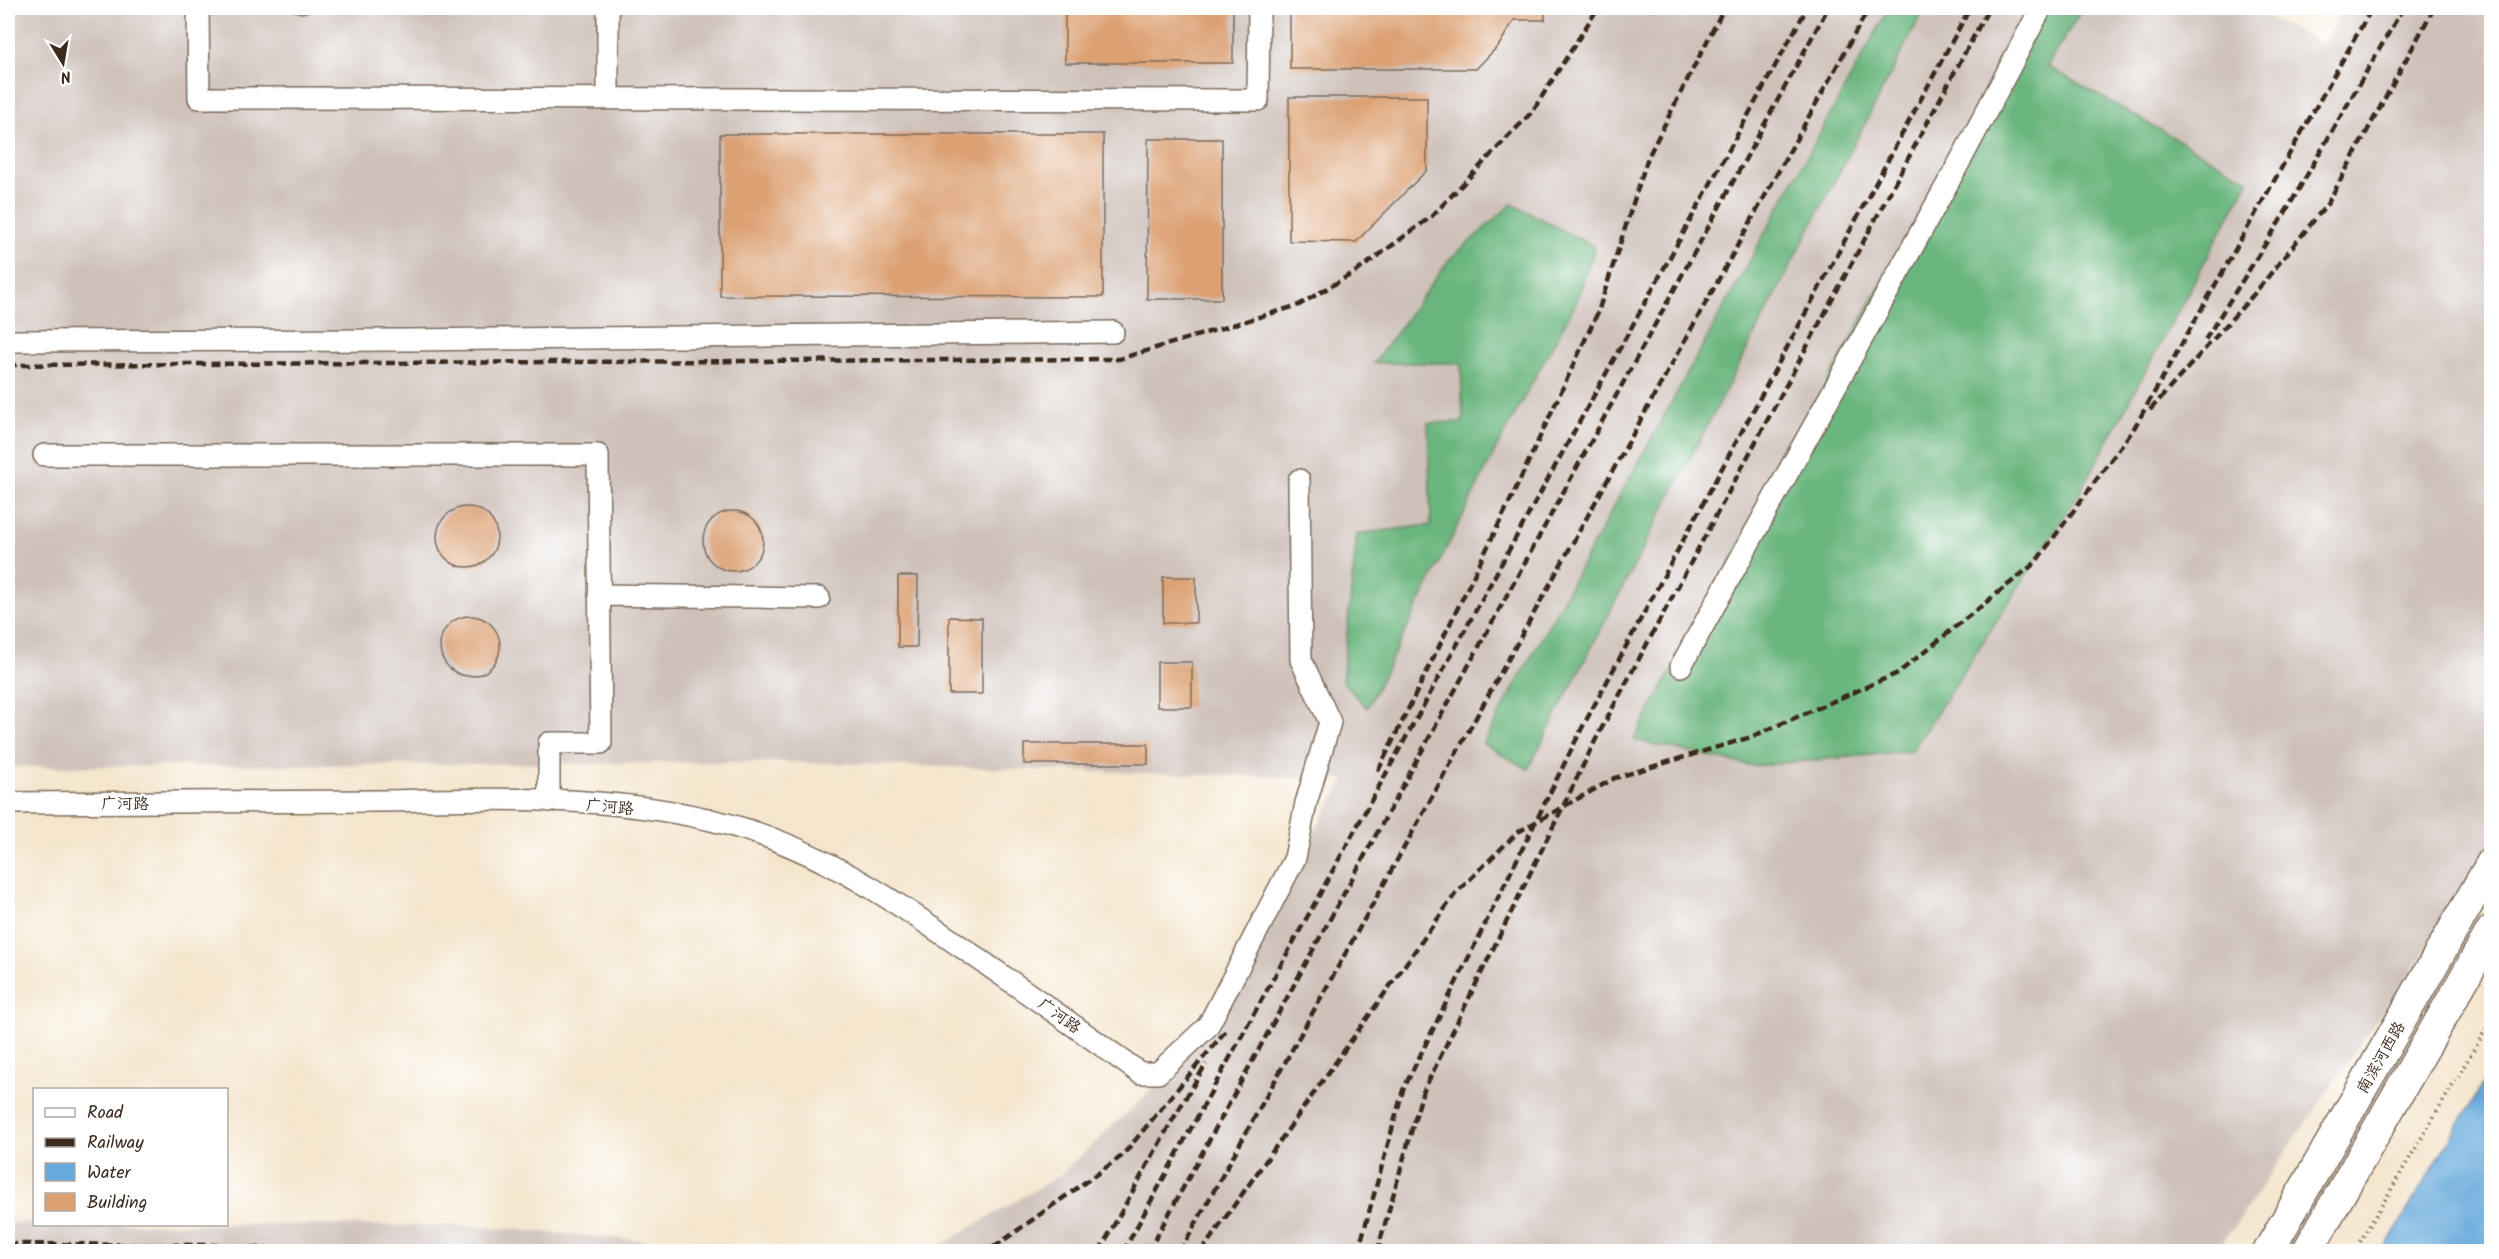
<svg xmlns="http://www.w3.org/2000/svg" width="2499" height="1259" font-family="Kalam,'LXGW WenKai TC',sans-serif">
<rect width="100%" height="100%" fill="#fff"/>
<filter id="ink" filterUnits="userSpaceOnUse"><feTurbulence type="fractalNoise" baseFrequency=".0167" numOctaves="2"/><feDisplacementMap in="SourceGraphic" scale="12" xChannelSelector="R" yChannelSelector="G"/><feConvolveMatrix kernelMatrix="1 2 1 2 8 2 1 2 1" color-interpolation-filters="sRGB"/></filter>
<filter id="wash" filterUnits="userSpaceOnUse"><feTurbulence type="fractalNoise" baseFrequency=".008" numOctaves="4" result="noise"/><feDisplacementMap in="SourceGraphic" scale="24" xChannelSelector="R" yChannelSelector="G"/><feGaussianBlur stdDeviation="1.35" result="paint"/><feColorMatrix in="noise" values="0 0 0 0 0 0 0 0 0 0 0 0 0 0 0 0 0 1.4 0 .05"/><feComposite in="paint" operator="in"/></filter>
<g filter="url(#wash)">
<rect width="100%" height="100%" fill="#f4e5cc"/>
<path fill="#cec1ba" d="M 8,8 L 2247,8 L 2323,43 L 2343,8 L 2491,8 L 2491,856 L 2217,1251 L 931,1251 L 1060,1175 L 1182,1061 L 1345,779 L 789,762 L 8,767 Z
M 8,1223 L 469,1226 L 770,1251 L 8,1252 Z"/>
<path fill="#6bb67e" stroke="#53704e" stroke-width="1.5" d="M 1889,8 L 1925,8 L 1528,769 L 1483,744 Z
M 2030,8 L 2083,8 L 2047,66 L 2249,180 L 2079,494 L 1912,751 L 1753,766 L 1634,740 Z
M 1512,204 L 1595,247 L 1576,303 L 1497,447 L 1367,708 L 1342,681 L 1357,534 L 1431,525 L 1428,423 L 1463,422 L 1461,363 L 1374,363 L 1449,260 Z"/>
<path fill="#66a9db" stroke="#506a7c" stroke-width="1.5" d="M 2491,1070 L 2491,1251 L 2383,1251 Z"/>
<g id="blocks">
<path fill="#dca173" d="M 283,8 L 318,8 L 302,13 Z
M 1065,8 L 1233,8 L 1233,63 L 1065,63 Z
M 1290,8 L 1545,8 L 1545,20 L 1514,20 L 1499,45 L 1476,69 L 1290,69 Z
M 1289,97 L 1427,97 L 1427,170 L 1356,242 L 1289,241 Z
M 720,134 L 1103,134 L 1103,297 L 720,296 Z
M 1148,139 L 1222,139 L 1222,299 L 1147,299 Z
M437 537a30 30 0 1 1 60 0a30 30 0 1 1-60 0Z
M703 541a30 30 0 1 1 60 0a30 30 0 1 1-60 0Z
M 898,576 L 918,576 L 917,647 L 898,647 Z
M 1163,577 L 1196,577 L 1196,623 L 1163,623 Z
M440 646a30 30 0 1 1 60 0a30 30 0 1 1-60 0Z
M 949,617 L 982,618 L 982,694 L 949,694 Z
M 1157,662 L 1192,662 L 1192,707 L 1157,707 Z
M 1024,744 L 1148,744 L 1148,764 L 1024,764 Z"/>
</g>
</g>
<g filter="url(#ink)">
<use href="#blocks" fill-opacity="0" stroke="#7c6b5b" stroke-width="1.5"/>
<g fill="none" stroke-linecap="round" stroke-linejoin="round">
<g stroke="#7c6b5b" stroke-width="24">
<path id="minor" d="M 198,8 L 199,98 L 1258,100 L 1259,8
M 608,8 L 608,98
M 8,341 L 409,340 L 1113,332
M 44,455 L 598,455 L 601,743 L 549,743 L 549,801
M 599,595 L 819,598
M 1681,666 L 1965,152 L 2041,8
M 8,803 C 131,803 254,802 377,801 C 499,799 627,793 744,829 C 826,854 898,903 967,951 C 1025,991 1083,1032 1140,1073 L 1158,1073 L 1208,1026 L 1295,858 L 1306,803 L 1330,722 L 1301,660 L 1299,480"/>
</g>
<g stroke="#7c6b5b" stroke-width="33">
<path id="highway" d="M 2268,1252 L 2492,862
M 2307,1252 L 2492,930"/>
</g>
<path stroke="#7c6b5b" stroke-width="4" stroke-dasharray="1.5 4.5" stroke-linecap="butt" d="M 2354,1252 L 2492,1019"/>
<use href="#minor" stroke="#fff" stroke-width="21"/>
<use href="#highway" stroke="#fff" stroke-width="30"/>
<path stroke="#3b2a1e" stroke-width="4.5" stroke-dasharray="9 4.5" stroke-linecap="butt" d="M 2205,340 L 2288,208 L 2403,8
M 8,365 L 1119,359 L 1299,305 L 1360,269 L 1432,216 L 1532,112 L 1598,8
M 2150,410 L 2254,294 L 2328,203 L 2434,8
M 1378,771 L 1512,497 L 1598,312 L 1648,157 L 1724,8
M 8,1244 L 214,1245 L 318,1252
M 981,1252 L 997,1245 L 1122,1156 L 1228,1028
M 1099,1252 L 1169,1126 L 1206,1064
M 1123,1252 L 1807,8
M 1148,1252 L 1828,8
M 1180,1252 L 1869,8
M 1201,1252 L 1456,893 L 1518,832 L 1615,778 L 1751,737 L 1898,673 L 2035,563 L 2133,430 L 2372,8
M 1358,1252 L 1403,1090 L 1582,728 L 1970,8
M 1377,1252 L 1422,1094 L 1598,735 L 1989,8"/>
</g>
</g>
<g text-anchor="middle" stroke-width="4.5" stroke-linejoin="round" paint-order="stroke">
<g font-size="16" fill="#3b2a1e" stroke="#fff">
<text x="125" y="809">广河路</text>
<text transform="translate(610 806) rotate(5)" y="6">广河路</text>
<text transform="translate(1060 1015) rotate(36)" y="6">广河路</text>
<text transform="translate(2380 1057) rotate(-60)" y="6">南滨河西路</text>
</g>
</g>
<rect width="2499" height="1259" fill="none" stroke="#fff" stroke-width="30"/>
<rect x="33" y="1088" width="195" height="138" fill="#ffffff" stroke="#b1aaa5" stroke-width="1.5"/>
<rect x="45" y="1108" width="30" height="9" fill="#ffffff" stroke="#b1aaa5" stroke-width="1.5"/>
<text x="87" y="1118" font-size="18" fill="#3b2a1e">Road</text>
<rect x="45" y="1138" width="30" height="9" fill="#3b2a1e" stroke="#b1aaa5" stroke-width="1.5"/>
<text x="87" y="1148" font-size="18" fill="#3b2a1e">Railway</text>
<rect x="45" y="1163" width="30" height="18" fill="#66a9db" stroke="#b1aaa5" stroke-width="1.5"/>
<text x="87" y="1178" font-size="18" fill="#3b2a1e">Water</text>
<rect x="45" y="1193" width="30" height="18" fill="#dca173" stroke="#b1aaa5" stroke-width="1.5"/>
<text x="87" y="1208" font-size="18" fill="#3b2a1e">Building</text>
<g transform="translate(63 63) rotate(169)" stroke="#ffffff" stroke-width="4.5" paint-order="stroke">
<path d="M0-4.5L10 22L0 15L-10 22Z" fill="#3b2a1e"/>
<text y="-9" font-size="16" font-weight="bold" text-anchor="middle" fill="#3b2a1e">N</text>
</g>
</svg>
